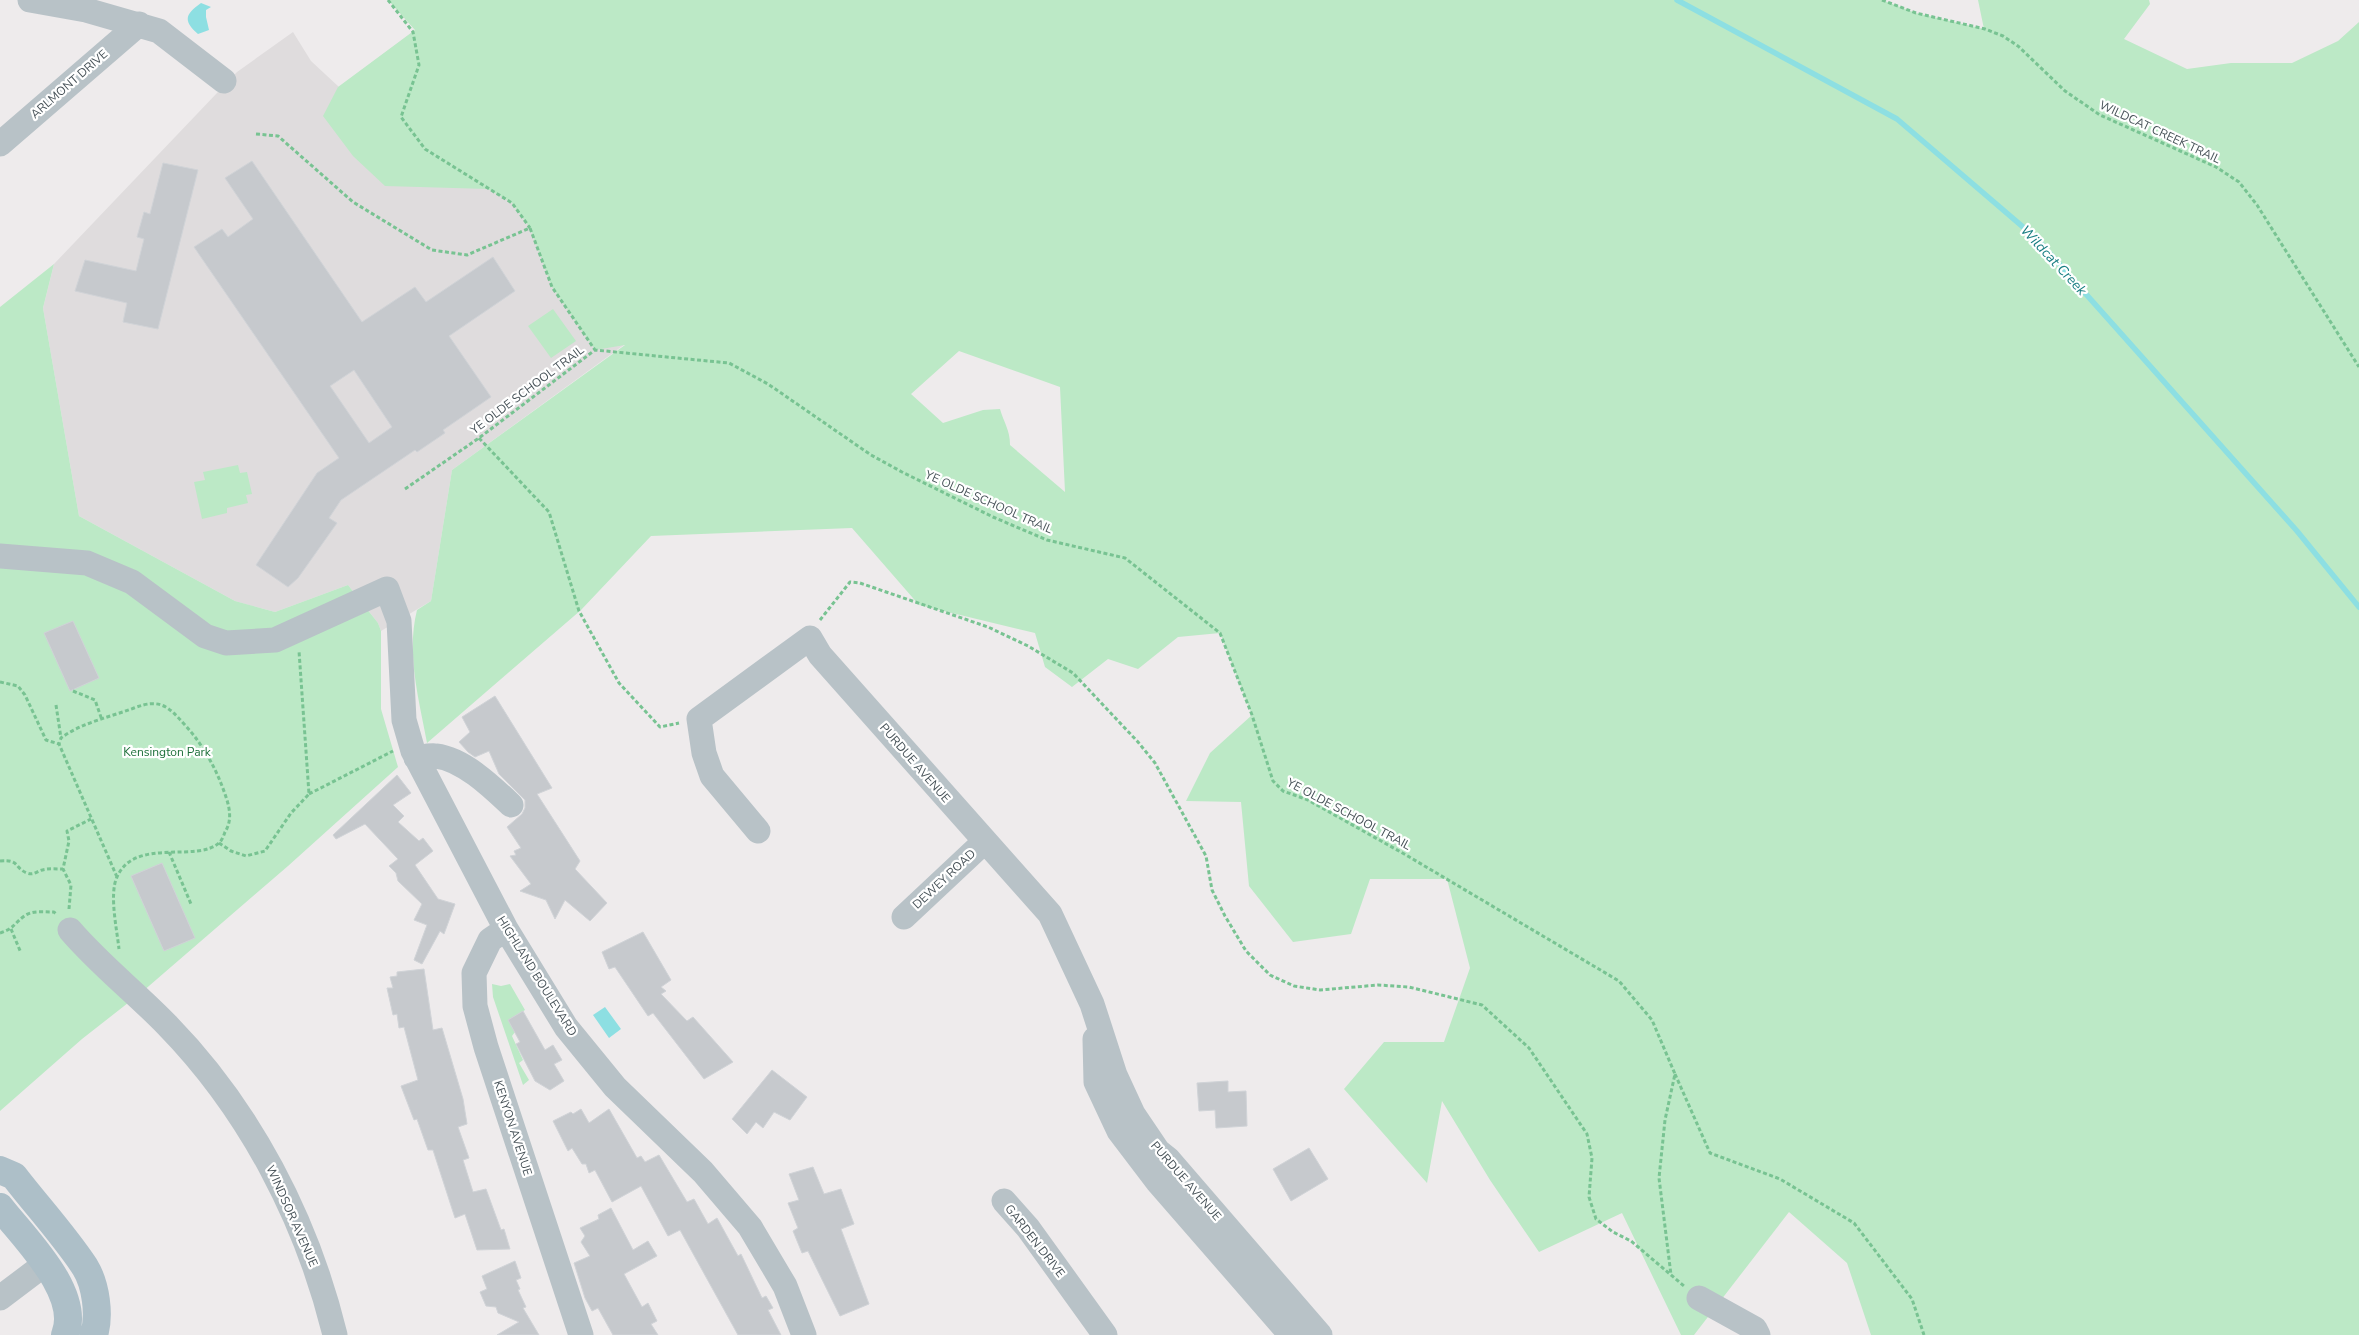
<svg xmlns="http://www.w3.org/2000/svg" width="2359" height="1335" font-family="'Nunito Sans',sans-serif">
<rect width="100%" height="100%" fill="#eeebec"/>
<path fill="#dfdcdd" d="M 415,30 L 665,315 L 452,470 L 431,601 L 381,631 L 378,623 L 348,585 L 275,612 L 249,605 L 235,601 L 79,516 L 43,308 L 54,264 L 237,72 L 293,32 L 311,61 L 339,87 Z"/>
<path fill="#bce9c6" fill-rule="evenodd" d="M 388,0 L 1882,0 L 1916,13 L 1984,29 L 1978,0 L 2149,0 L 2150,4 L 2124,39 L 2187,69 L 2231,63 L 2292,63 L 2338,41 L 2359,22 L 2359,1335 L 1871,1335 L 1847,1263 L 1789,1212 L 1694,1335 L 1681,1335 L 1622,1213 L 1539,1252 L 1490,1180 L 1442,1101 L 1427,1183 L 1344,1089 L 1384,1042 L 1444,1042 L 1470,968 L 1447,879 L 1370,879 L 1351,934 L 1293,942 L 1249,886 L 1241,802 L 1186,801 L 1210,753 L 1252,715 L 1220,633 L 1178,637 L 1138,669 L 1108,659 L 1072,687 L 1045,667 L 1035,633 L 919,605 L 852,528 L 651,536 L 581,610 L 427,743 C 419,699 406,654 417,610 L 431,601 L 452,470 L 625,345 L 595,350 L 552,287 L 530,228 L 512,203 L 488,189 L 385,186 L 353,156 L 323,116 L 338,87 L 415,30 ZM 959,351 L 1060,387 L 1065,492 L 1010,445 C 1010,430 1004,423 1000,409 L 983,410 L 943,423 L 911,394 Z
M 54,264 L 43,308 L 79,516 L 235,601 L 275,612 L 348,585 L 378,623 L 381,631 L 381,709 L 398,767 L 288,866 L 142,992 L 82,1039 L 0,1111 L 0,307 Z
M 553,309 L 576,341 L 551,358 L 528,326 Z
M 238,465 L 240,473 L 247,472 L 252,494 L 246,495 L 248,503 L 227,508 L 227,513 L 202,519 L 194,482 L 205,480 L 203,472 Z
M 492,984 L 501,986 L 510,984 L 525,1010 L 509,1020 L 515,1032 L 512,1036 L 523,1060 L 519,1063 L 529,1080 L 523,1085 L 493,997 Z"/>
<path fill="#8ddfe2" d="M 201,3 L 211,7 L 206,10 L 206,17 L 209,30 L 198,34 C 182,20 186,14 201,3 Z
M 605,1007 L 621,1029 L 609,1038 L 593,1015 Z"/>
<g fill="none" stroke-linecap="round" stroke-linejoin="round">
<path stroke="#8ddfe2" stroke-width="5.5" d="M 1677,0 L 1897,119 L 2036,238 L 2297,531 L 2359,607"/>
</g>
<path fill="#c6c9cd" stroke="#d0d3d7" fill-rule="evenodd" d="M 252,161 L 362,322 L 415,287 L 426,302 L 493,257 L 515,291 L 449,336 L 491,397 L 443,430 L 445,433 L 417,452 L 415,450 L 341,500 L 329,518 L 337,523 L 298,578 L 288,587 L 256,565 L 317,473 L 339,458 L 194,247 L 222,229 L 228,237 L 253,219 L 225,178 ZM 354,370 L 392,427 L 369,443 L 330,386 Z
M 163,163 L 198,170 L 158,329 L 123,322 L 127,303 L 75,291 L 85,260 L 136,271 L 144,239 L 137,237 L 144,212 L 150,214 Z
M 73,621 L 99,678 L 70,691 L 44,633 Z
M 495,696 L 552,788 L 537,794 L 580,861 L 575,869 L 607,903 L 590,921 L 565,900 L 555,919 L 546,900 L 520,891 L 531,884 L 510,856 L 516,855 L 514,851 L 521,848 L 507,827 L 522,814 L 525,808 L 525,800 L 499,774 L 489,751 L 475,757 L 468,752 L 459,742 L 470,732 L 462,717 Z
M 397,775 L 411,793 L 393,805 L 404,816 L 398,822 L 419,841 L 423,838 L 433,851 L 415,865 L 438,899 L 455,904 L 444,934 L 440,931 L 422,964 L 414,960 L 427,925 L 414,920 L 422,904 L 398,881 L 396,873 L 389,866 L 398,859 L 365,824 L 336,839 L 333,835 Z
M 162,863 L 195,938 L 164,951 L 131,876 Z
M 643,932 L 671,980 L 661,987 L 666,991 L 661,994 L 687,1021 L 693,1017 L 733,1062 L 704,1079 L 653,1013 L 648,1016 L 615,967 L 609,969 L 602,952 Z
M 424,969 L 433,1030 L 442,1028 L 463,1099 L 467,1124 L 458,1127 L 469,1158 L 463,1160 L 473,1192 L 486,1189 L 501,1230 L 504,1229 L 510,1249 L 477,1250 L 465,1214 L 455,1218 L 433,1150 L 428,1150 L 417,1119 L 414,1120 L 401,1086 L 418,1080 L 404,1027 L 399,1028 L 397,1014 L 393,1015 L 387,988 L 393,988 L 390,977 L 397,976 L 397,972 Z
M 523,1011 L 545,1050 L 553,1045 L 562,1060 L 554,1064 L 564,1081 L 550,1090 L 535,1081 L 516,1044 L 520,1042 L 508,1020 Z
M 772,1070 L 807,1097 L 790,1120 L 774,1112 L 763,1128 L 756,1122 L 747,1134 L 732,1119 Z
M 1228,1081 L 1228,1092 L 1246,1091 L 1247,1126 L 1216,1128 L 1215,1110 L 1199,1111 L 1197,1083 Z
M 581,1109 L 589,1123 L 609,1109 L 637,1158 L 641,1156 L 645,1162 L 659,1155 L 687,1202 L 694,1199 L 708,1224 L 717,1218 L 738,1256 L 741,1254 L 762,1298 L 766,1296 L 773,1308 L 768,1310 L 781,1335 L 738,1335 L 680,1230 L 668,1236 L 641,1186 L 612,1202 L 595,1170 L 589,1173 L 586,1164 L 582,1164 L 572,1148 L 568,1151 L 553,1121 L 571,1112 L 573,1114 Z
M 1309,1148 L 1328,1179 L 1291,1201 L 1273,1169 Z
M 813,1167 L 824,1194 L 841,1189 L 854,1224 L 841,1229 L 869,1304 L 840,1316 L 808,1251 L 802,1253 L 793,1231 L 798,1228 L 788,1203 L 799,1200 L 789,1174 Z
M 611,1208 L 633,1250 L 648,1241 L 657,1256 L 624,1274 L 642,1307 L 648,1303 L 657,1321 L 651,1324 L 658,1335 L 613,1335 L 598,1308 L 592,1311 L 585,1298 L 574,1263 L 590,1256 L 581,1242 L 585,1236 L 580,1228 L 599,1219 L 598,1215 Z
M 515,1261 L 521,1278 L 516,1280 L 520,1289 L 518,1290 L 526,1307 L 523,1308 L 539,1335 L 497,1335 L 519,1322 L 498,1313 L 496,1307 L 486,1306 L 480,1292 L 487,1289 L 482,1276 Z"/>
<g fill="none" stroke-linecap="round" stroke-linejoin="round">
<path stroke="#78c392" stroke-width="3" stroke-dasharray="4 2.5" stroke-linecap="butt" d="M 388,0 L 413,32 L 419,65 L 401,117 L 425,149 L 512,203 L 530,228
M 1882,0 L 1916,13 L 1985,29 L 2003,36 L 2018,46 L 2065,91 L 2100,115 L 2216,167 L 2239,182 L 2257,205 L 2359,367
M 256,134 L 278,136 L 353,202 L 432,250 L 467,255 L 530,228 L 552,287 L 595,350
M 479,438 L 549,512 L 579,611 L 619,683 L 660,727 L 679,723
M 405,489 L 479,438 L 595,350 L 729,363 L 768,384 L 871,455 L 902,472 L 993,517 L 1047,540 L 1125,558 L 1220,633 L 1252,715 L 1273,781 L 1283,791 L 1308,800 L 1406,855 L 1619,981 L 1652,1020 L 1675,1074 L 1665,1120 L 1659,1178 L 1671,1275
M 820,620 L 850,582 L 860,583 L 988,627 L 1028,646 L 1073,673 L 1138,742 L 1155,763 L 1206,856 L 1212,890 L 1225,916 L 1246,951 L 1270,975 L 1294,986 L 1320,990 L 1378,985 L 1409,987 L 1482,1005 L 1529,1048 L 1587,1134 L 1592,1158 L 1589,1197 L 1596,1219 L 1613,1232 L 1631,1241 L 1684,1286
M 0,682 L 18,686 L 25,695 L 46,740 L 59,744
M 73,691 L 95,700 L 102,720
M 56,705 L 61,738
M 309,794 L 393,751
M 219,843 L 231,851 L 246,856 L 265,851 L 291,813 L 309,794 L 299,651
M 169,852 L 191,904
M 0,861 C 20,859 14,868 27,873 C 32,875 35,873 39,871 C 46,868 55,869 63,869
M 117,877 L 59,744 L 61,738 C 81,723 110,717 134,708 C 160,698 168,706 185,725 C 204,746 217,770 226,797 C 230,809 232,821 225,832 C 224,835 222,840 220,842 C 198,864 135,836 117,877 C 109,894 117,930 119,949
M 69,909 L 71,885 L 63,869 L 69,841 L 67,831 L 91,819
M 11,929 L 21,953
M 0,933 C 13,929 13,925 23,917 C 31,910 44,912 54,912 L 56,914
M 1675,1074 L 1710,1153 L 1780,1179 L 1854,1223 L 1912,1299 L 1924,1335"/>
<path stroke="#b8c2c7" stroke-width="25" d="M 30,0 L 86,10 L 159,31 L 224,81
M 0,144 L 139,24
M 0,556 L 87,563 L 132,582 L 205,636 L 226,643 L 275,640 L 387,589 L 399,621 L 404,720 L 413,751 L 506,929 L 566,1027 L 615,1087 L 703,1172 L 750,1227 L 785,1286 L 804,1335
M 416,758 C 423,757 430,755 436,756 C 463,759 492,787 511,805
M 758,831 L 712,776 L 704,753 L 699,719 L 810,638 L 820,655 L 1050,914 L 1092,1004 L 1115,1075 L 1133,1114 L 1158,1151 L 1168,1159 L 1320,1335
M 904,917 L 984,842
M 506,929 L 490,940 L 474,973 L 475,1006 L 486,1047 L 581,1335
M 70,930 C 100,965 135,992 167,1025 C 250,1110 307,1220 335,1335
M 1095,1039 L 1096,1082 L 1119,1131 L 1157,1181 L 1291,1335
M 1004,1201 L 1028,1228 L 1105,1335
M 0,1298 L 45,1264
M 1699,1298 L 1755,1329 L 1758,1335"/>
<path stroke="#adbfc8" stroke-width="28" d="M 0,1170 L 14,1176 C 37,1206 64,1235 85,1267 C 96,1285 100,1315 94,1335
M 0,1207 C 24,1238 82,1293 65,1335"/>
</g>
<g text-anchor="middle" stroke-width="4.5" stroke-linejoin="round" paint-order="stroke">
<g font-size="12" fill="#465157" stroke="#fff">
<text transform="translate(69 84) rotate(-41)" y="4">ARLMONT DRIVE</text>
<text transform="translate(2160 132) rotate(25)" y="4">WILDCAT CREEK TRAIL</text>
<text transform="translate(527 390) rotate(-37)" y="4">YE OLDE SCHOOL TRAIL</text>
<text transform="translate(989 502) rotate(24)" y="4">YE OLDE SCHOOL TRAIL</text>
<text transform="translate(915 763) rotate(49)" y="4">PURDUE AVENUE</text>
<text transform="translate(1349 814) rotate(28)" y="4">YE OLDE SCHOOL TRAIL</text>
<text transform="translate(944 879) rotate(-43)" y="4">DEWEY ROAD</text>
<text transform="translate(537 976) rotate(58)" y="4">HIGHLAND BOULEVARD</text>
<text transform="translate(513 1128) rotate(72)" y="4">KENYON AVENUE</text>
<text transform="translate(1186 1181) rotate(49)" y="4">PURDUE AVENUE</text>
<text transform="translate(292 1216) rotate(66)" y="4">WINDSOR AVENUE</text>
<text transform="translate(1035 1241) rotate(52)" y="4">GARDEN DRIVE</text>
</g>
<g font-size="12" fill="#1e703a" stroke="#fff">
<text x="167" y="756">Kensington Park</text>
</g>
<g font-size="14" font-style="italic" fill="#187e82" stroke="#fff">
<text transform="translate(2054 260) rotate(47)" y="5">Wildcat Creek</text>
</g>
</g>
</svg>
